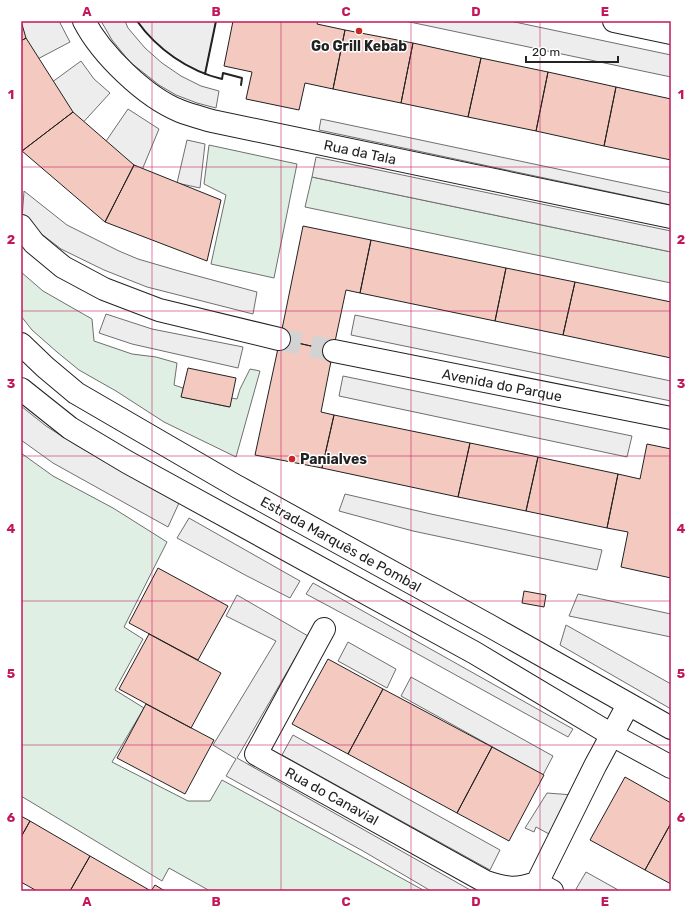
<svg xmlns="http://www.w3.org/2000/svg" width="692" height="912" font-family="Rubik,sans-serif">
<rect width="100%" height="100%" fill="#fff"/>
<path fill="#e0efe3" stroke="#6f6f6f" d="M 209,145 L 297,164 L 274,278 L 211,264 L 226,195 L 204,184 Z
M 312,177 L 671,252 L 671,283 L 305,207 Z
M 21,272 L 43,291 L 92,319 L 94,341 L 132,354 L 156,357 L 177,363 L 174,385 L 183,388 L 182,397 L 229,407 L 231,398 L 237,399 L 240,389 L 250,369 L 260,371 L 236,457 L 164,422 L 116,391 L 79,370 L 57,352 L 32,330 L 21,316 Z
M 21,453 L 53,476 L 113,508 L 167,542 L 124,627 L 143,639 L 115,690 L 144,708 L 112,762 L 188,801 L 210,801 L 222,780 L 425,891 L 210,891 L 169,868 L 162,881 L 21,796 Z"/>
<path fill="#ededed" stroke="#6f6f6f" d="M 21,21 L 59,21 L 70,42 L 30,63 L 21,48 Z
M 101,21 L 125,21 L 128,28 L 145,48 L 162,63 L 181,76 L 201,86 L 219,91 L 216,108 L 197,103 L 176,95 L 159,85 L 130,62 L 112,40 Z
M 137,21 L 216,21 L 205,74 L 183,63 L 165,51 L 146,33 Z
M 405,21 L 510,21 L 671,55 L 671,77 Z
M 81,61 L 94,79 L 110,93 L 78,128 L 44,88 Z
M 128,109 L 159,129 L 142,170 L 102,147 Z
M 321,119 L 671,193 L 671,205 L 319,130 Z
M 187,140 L 205,144 L 200,188 L 177,183 Z
M 316,157 L 671,231 L 671,252 L 312,177 Z
M 24,191 L 67,225 L 119,251 L 138,259 L 179,271 L 257,292 L 253,314 L 147,287 L 104,270 L 61,249 L 22,219 Z
M 106,314 L 152,329 L 243,347 L 238,368 L 132,344 L 99,333 Z
M 355,315 L 671,381 L 671,401 L 351,335 Z
M 343,376 L 632,436 L 627,457 L 339,396 Z
M 21,406 L 46,426 L 76,445 L 179,503 L 168,527 L 53,463 L 21,440 Z
M 345,494 L 431,514 L 602,550 L 597,570 L 413,531 L 339,511 Z
M 189,518 L 300,581 L 290,598 L 247,576 L 177,538 Z
M 313,583 L 573,729 L 568,737 L 405,647 L 306,594 Z
M 578,594 L 671,614 L 671,637 L 569,616 Z
M 237,595 L 308,636 L 237,758 L 472,891 L 431,891 L 363,851 L 226,776 L 236,759 L 213,745 L 276,641 L 226,616 Z
M 566,625 L 671,684 L 671,709 L 560,645 Z
M 348,642 L 396,669 L 387,688 L 338,661 Z
M 411,677 L 553,756 L 543,775 L 401,696 Z
M 293,735 L 500,850 L 490,870 L 282,755 Z
M 547,793 L 573,795 L 549,834 L 536,827 L 534,832 L 525,828 Z
M 586,872 L 620,891 L 580,891 L 576,889 Z"/>
<path fill="#f3c9c0" stroke="#222" d="M 21,21 L 26,38 L 21,41 Z
M 233,21 L 318,21 L 317,24 L 345,30 L 333,89 L 305,83 L 299,110 L 246,99 L 252,72 L 224,66 Z
M 345,30 L 413,43 L 401,103 L 333,89 Z
M 26,38 L 73,112 L 22,151 L 21,41 Z
M 413,43 L 481,58 L 468,117 L 401,103 Z
M 481,58 L 548,72 L 536,131 L 468,117 Z
M 548,72 L 616,87 L 604,146 L 536,131 Z
M 616,87 L 671,99 L 671,160 L 604,146 Z
M 73,112 L 134,165 L 105,222 L 22,151 Z
M 134,165 L 221,200 L 207,261 L 105,222 Z
M 303,226 L 371,240 L 360,293 L 346,290 L 333,351 L 280,339 Z
M 371,240 L 506,268 L 495,321 L 360,293 Z
M 506,268 L 575,282 L 563,335 L 495,321 Z
M 575,282 L 671,302 L 671,358 L 563,335 Z
M 280,339 L 333,351 L 321,412 L 334,415 L 322,468 L 255,455 Z
M 188,368 L 236,378 L 230,407 L 181,397 Z
M 334,415 L 470,443 L 458,497 L 322,468 Z
M 470,443 L 538,457 L 526,511 L 458,497 Z
M 647,444 L 671,449 L 671,578 L 621,567 L 628,532 L 607,528 L 618,474 L 640,479 Z
M 538,457 L 618,474 L 607,528 L 526,511 Z
M 158,568 L 228,606 L 198,660 L 129,623 Z
M 524,591 L 546,595 L 544,607 L 522,603 Z
M 149,634 L 221,673 L 191,728 L 119,689 Z
M 328,659 L 383,689 L 348,754 L 292,724 Z
M 383,689 L 492,747 L 457,813 L 348,754 Z
M 146,704 L 214,740 L 185,794 L 117,758 Z
M 492,747 L 544,775 L 509,841 L 457,813 Z
M 625,777 L 671,803 L 671,823 L 645,870 L 590,840 Z
M 21,816 L 30,821 L 21,837 Z
M 30,821 L 90,856 L 70,891 L 37,891 L 21,882 L 21,837 Z
M 671,823 L 671,884 L 645,870 Z
M 90,856 L 151,891 L 70,891 Z
M 155,885 L 165,891 L 151,891 Z"/>
<g fill="none" stroke-linecap="round" stroke-linejoin="round">
<path stroke="#d3d3d3" stroke-width="22" stroke-dasharray="22 11" stroke-linecap="butt" d="M 279,339 L 334,351"/>
<g stroke="#222" stroke-width="24">
<path id="minor" d="M 84,21 C 101,54 145,97 180,111 C 190,115 202,118 212,121 L 671,217
M 614,21 L 671,33
M 21,226 L 34,243 L 63,267 L 104,289 L 159,310 L 279,339
M 334,351 L 671,418
M 324,629 L 256,754 L 486,882 C 508,889 515,890 537,883
M 552,891 L 537,883 L 595,766 L 628,705"/>
</g>
<g stroke="#222" stroke-width="24">
<path id="tertiary" d="M 21,344 L 45,367 L 76,393 L 236,486 L 490,626 L 671,728
M 21,389 L 70,428 L 127,462 L 475,653 L 612,735 L 671,767"/>
</g>
<use href="#minor" stroke="#fff" stroke-width="22"/>
<use href="#tertiary" stroke="#fff" stroke-width="22"/>
<path stroke="#222" stroke-width="2" d="M 137,21 C 157,49 188,71 222,79 L 223,73 L 242,78 L 241,85
M 205,74 L 216,21"/>
</g>
<path fill="none" stroke="#c2185b" stroke-width="1" stroke-opacity="0.55" d="M 152,21 L 152,891M 281,21 L 281,891M 411,21 L 411,891M 540,21 L 540,891M 21,167 L 671,167M 21,311 L 671,311M 21,456 L 671,456M 21,601 L 671,601M 21,745 L 671,745"/>
<g fill="#c62828" stroke="#fff" stroke-width="1.5">
<circle cx="359" cy="31" r="4"/>
<circle cx="292" cy="459" r="4"/>
</g>
<g text-anchor="middle" stroke-width="3" stroke-linejoin="round" paint-order="stroke">
<g font-size="14" font-weight="bold" fill="#222" stroke="#fff">
<text x="359" y="51">Go Grill Kebab</text>
<text x="300" y="464" text-anchor="start">Panialves</text>
</g>
<g font-size="14" fill="#222" stroke="#fff">
<text transform="translate(360 152) rotate(12)" y="5">Rua da Tala</text>
<text transform="translate(502 385) rotate(11)" y="5">Avenida do Parque</text>
<text transform="translate(341 544) rotate(29)" y="5">Estrada Marquês de Pombal</text>
<text transform="translate(332 796) rotate(29)" y="5">Rua do Canavial</text>
</g>
</g>
<rect width="692" height="912" fill="none" stroke="#ffffff" stroke-width="44"/>
<path d="M526 56v6h92v-6" fill="none" stroke="#222222" stroke-width="2"/>
<text x="532" y="56" font-size="12" fill="#222222" stroke="#ffffff" stroke-width="3" paint-order="stroke">20 m</text>
<rect x="22" y="22" width="648" height="868" fill="none" stroke="#c2185b" stroke-width="1.5"/>
<g font-size="13" text-anchor="middle" font-weight="bold" fill="#c2185b">
<text x="87" y="16">A</text>
<text x="216" y="16">B</text>
<text x="346" y="16">C</text>
<text x="476" y="16">D</text>
<text x="605" y="16">E</text>
<text x="11" y="99">1</text>
<text x="681" y="99">1</text>
<text x="11" y="244">2</text>
<text x="681" y="244">2</text>
<text x="11" y="388">3</text>
<text x="681" y="388">3</text>
<text x="11" y="533">4</text>
<text x="681" y="533">4</text>
<text x="11" y="678">5</text>
<text x="681" y="678">5</text>
<text x="11" y="822">6</text>
<text x="681" y="822">6</text>
<text x="87" y="906">A</text>
<text x="216" y="906">B</text>
<text x="346" y="906">C</text>
<text x="476" y="906">D</text>
<text x="605" y="906">E</text>
</g>
</svg>
